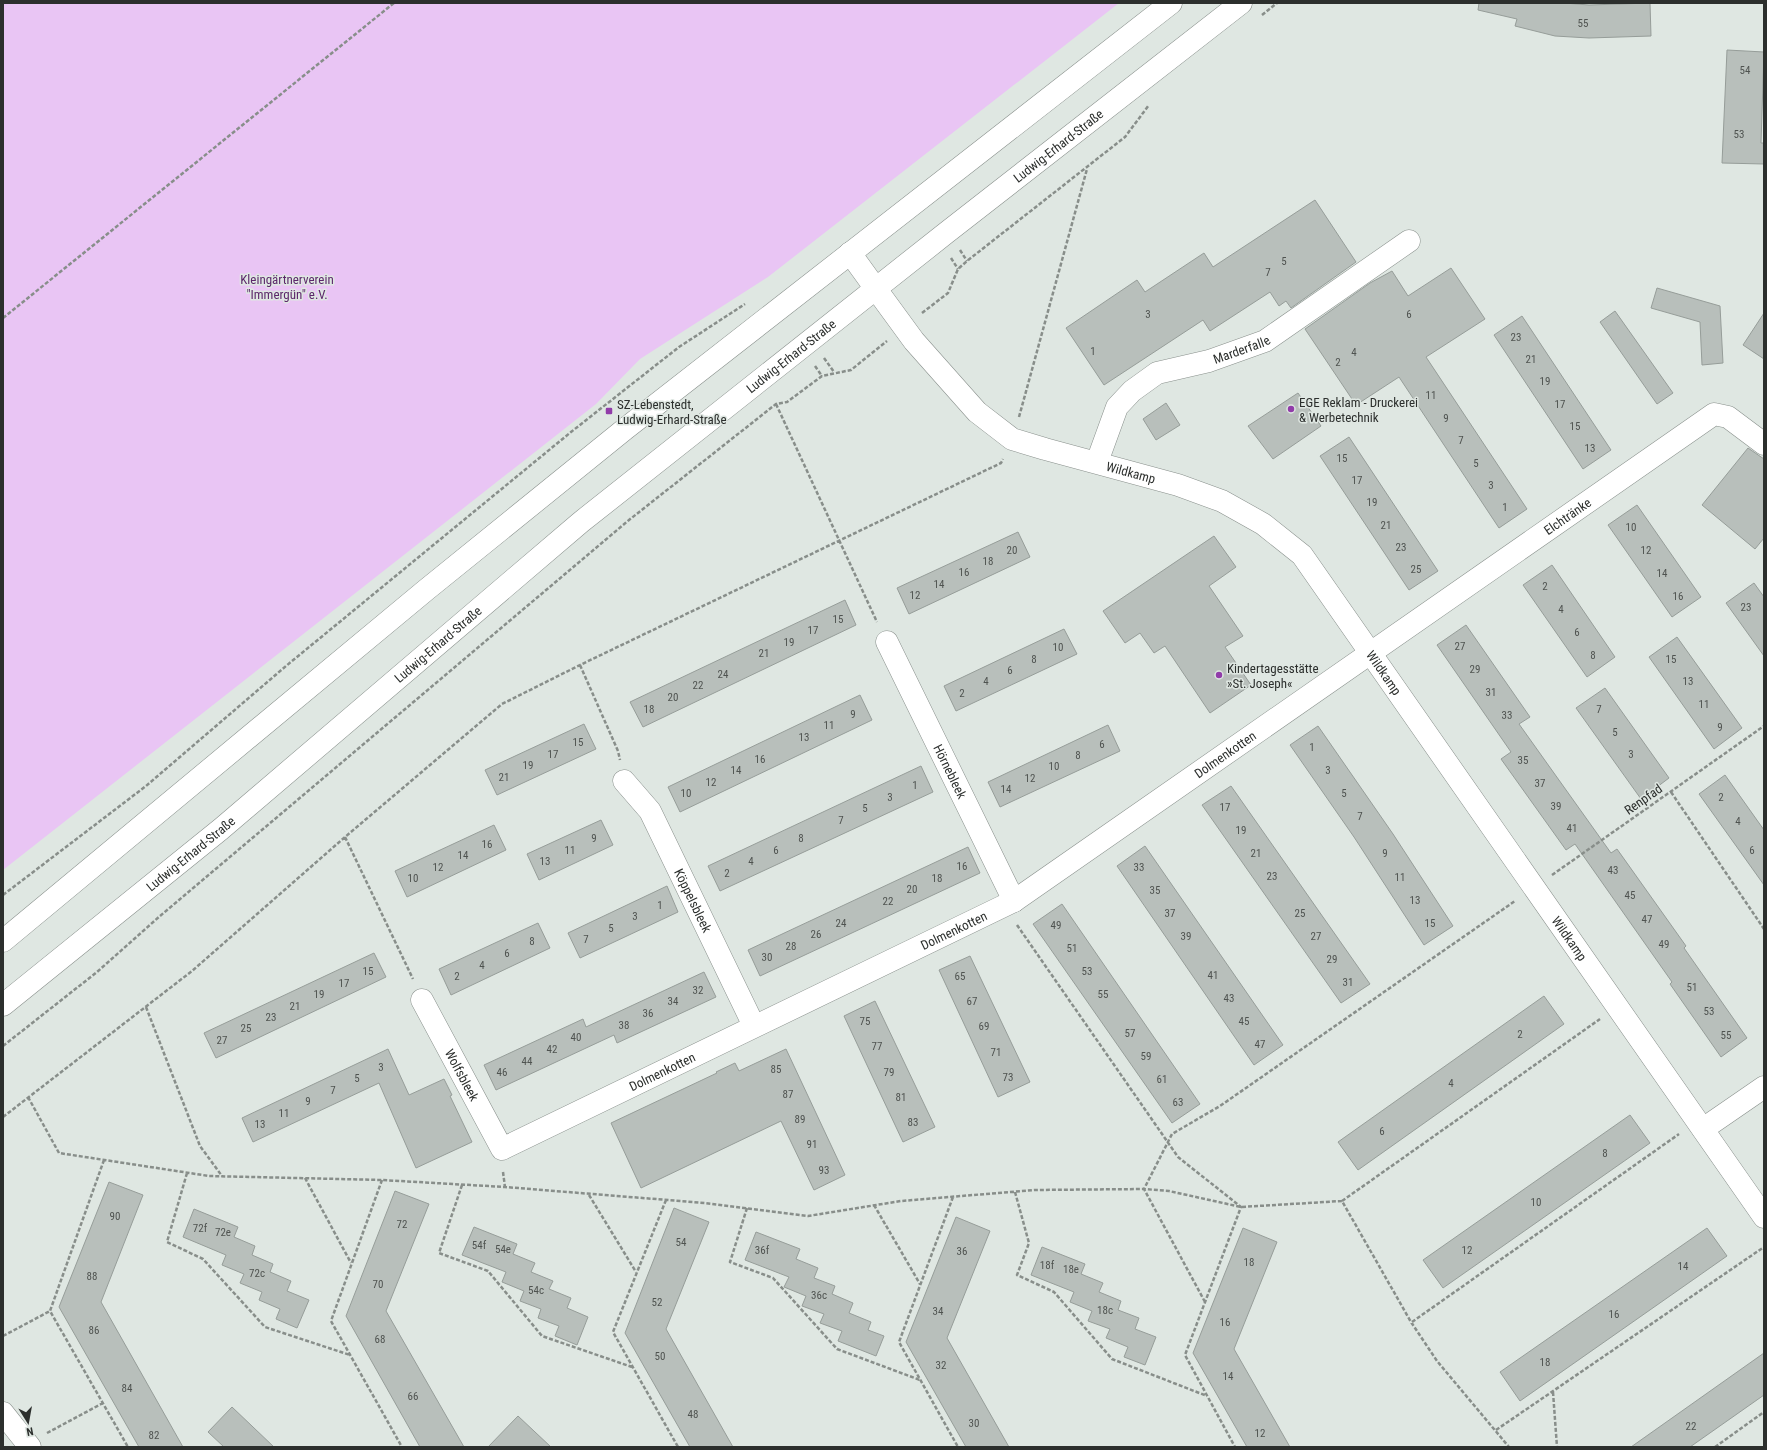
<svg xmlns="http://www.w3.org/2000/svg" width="1767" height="1450" font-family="'Roboto Condensed',sans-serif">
<rect width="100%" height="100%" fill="#dfe7e2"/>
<path fill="#e9c5f4" d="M 3,3 L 1119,3 L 768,277 L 640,359 L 596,404 L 3,870 Z"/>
<path fill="#b8bfbb" stroke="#969d99" d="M 1479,3 L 1564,3 L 1589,5 L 1650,3 L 1651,36 L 1589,38 L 1555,36 L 1515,26 L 1517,19 L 1478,10 Z
M 1727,50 L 1764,52 L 1761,143 L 1764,143 L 1764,164 L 1722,163 Z
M 1315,200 L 1356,262 L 1291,308 L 1286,301 L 1279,306 L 1270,292 L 1210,331 L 1203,320 L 1104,385 L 1066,328 L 1137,280 L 1145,292 L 1204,253 L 1213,267 Z
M 1451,268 L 1485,319 L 1426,357 L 1527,509 L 1499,528 L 1399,377 L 1356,405 L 1305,329 L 1370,283 L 1392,271 L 1408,296 Z
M 1657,288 L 1720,306 L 1723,363 L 1702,365 L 1700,322 L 1651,308 Z
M 1615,311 L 1673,393 L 1657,404 L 1600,322 Z
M 1764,313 L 1764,359 L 1743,345 Z
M 1522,316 L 1611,450 L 1583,469 L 1494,335 Z
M 1298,393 L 1321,426 L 1273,459 L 1248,426 Z
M 1166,403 L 1180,425 L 1156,440 L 1143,419 Z
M 1349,437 L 1438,571 L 1409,590 L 1320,456 Z
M 1748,448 L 1764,459 L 1764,538 L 1755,549 L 1702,505 Z
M 1637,505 L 1701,597 L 1672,617 L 1608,525 Z
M 1018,532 L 1030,557 L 909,614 L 897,588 Z
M 1214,536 L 1236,567 L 1209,586 L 1243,636 L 1225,647 L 1251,685 L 1210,713 L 1165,646 L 1154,653 L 1140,633 L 1125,643 L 1103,611 Z
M 1552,565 L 1615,657 L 1587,677 L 1523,585 Z
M 1754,583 L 1764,597 L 1764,656 L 1726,603 Z
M 845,600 L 856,625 L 643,727 L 630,702 Z
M 1466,625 L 1530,717 L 1519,724 L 1611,853 L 1617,849 L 1686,946 L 1684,948 L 1747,1038 L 1721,1057 L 1670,984 L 1672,982 L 1575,844 L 1566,850 L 1501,759 L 1511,752 L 1437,645 Z
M 1064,629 L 1077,654 L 956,711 L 944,686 Z
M 1677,637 L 1742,728 L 1714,749 L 1649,657 Z
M 1605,688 L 1669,778 L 1641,799 L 1576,708 Z
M 860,695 L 872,720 L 680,812 L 668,787 Z
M 584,724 L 596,749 L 497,795 L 485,770 Z
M 1108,725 L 1120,751 L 1000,807 L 988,782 Z
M 1318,726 L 1393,834 L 1453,926 L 1424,945 L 1354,837 L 1290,745 Z
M 921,766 L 933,792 L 720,891 L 708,866 Z
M 1725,775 L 1764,830 L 1764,885 L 1699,794 Z
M 1231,786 L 1370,984 L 1341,1003 L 1202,805 Z
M 601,820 L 613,845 L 539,880 L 527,854 Z
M 494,825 L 506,850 L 407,897 L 395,871 Z
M 1145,846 L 1283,1045 L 1254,1065 L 1117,866 Z
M 968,847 L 980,873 L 760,976 L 748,950 Z
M 667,886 L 678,912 L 580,958 L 568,933 Z
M 1062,904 L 1200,1104 L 1172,1123 L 1033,924 Z
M 538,923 L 550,948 L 451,995 L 439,969 Z
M 374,953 L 386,977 L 216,1058 L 204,1033 Z
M 970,956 L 1030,1082 L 998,1097 L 939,970 Z
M 704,972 L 716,997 L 617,1043 L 614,1035 L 496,1090 L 484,1065 L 583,1019 L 586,1027 Z
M 1544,996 L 1564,1024 L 1358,1170 L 1338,1142 Z
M 875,1001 L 935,1127 L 903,1142 L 844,1016 Z
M 388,1049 L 409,1095 L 444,1079 L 452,1095 L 450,1096 L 472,1142 L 416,1168 L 379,1083 L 253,1142 L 242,1118 Z
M 786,1049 L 845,1175 L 814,1190 L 781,1121 L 641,1188 L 611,1123 L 717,1073 L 716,1072 L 735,1063 L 739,1071 Z
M 1630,1115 L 1650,1143 L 1443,1288 L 1423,1260 Z
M 109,1182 L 143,1195 L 101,1302 L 183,1447 L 139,1447 L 59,1307 Z
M 395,1191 L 429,1204 L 386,1311 L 464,1447 L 420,1447 L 346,1316 Z
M 674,1208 L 709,1222 L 666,1329 L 733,1447 L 690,1447 L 625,1333 Z
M 194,1209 L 238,1227 L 234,1237 L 255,1246 L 252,1255 L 273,1264 L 270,1272 L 291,1281 L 287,1291 L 309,1300 L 297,1328 L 276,1319 L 280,1309 L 259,1300 L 262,1292 L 240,1283 L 244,1274 L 222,1265 L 226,1255 L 183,1237 Z
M 956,1217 L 990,1231 L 947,1338 L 1009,1447 L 966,1447 L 906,1342 Z
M 474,1227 L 517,1244 L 513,1254 L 535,1263 L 531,1272 L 553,1281 L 549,1289 L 571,1298 L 567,1308 L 588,1317 L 577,1345 L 555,1336 L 559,1326 L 538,1318 L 541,1309 L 520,1301 L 524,1291 L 502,1282 L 506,1272 L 462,1255 Z
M 1243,1228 L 1277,1242 L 1234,1349 L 1290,1447 L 1247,1447 L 1193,1353 Z
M 1707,1228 L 1727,1256 L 1520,1401 L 1500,1372 Z
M 756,1232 L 800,1249 L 796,1259 L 818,1268 L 814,1278 L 835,1286 L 832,1294 L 853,1303 L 849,1313 L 871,1322 L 868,1330 L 884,1336 L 876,1356 L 838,1341 L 842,1331 L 820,1323 L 824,1314 L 802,1306 L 806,1296 L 784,1287 L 789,1277 L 745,1260 Z
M 1042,1247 L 1085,1264 L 1081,1274 L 1103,1283 L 1099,1292 L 1121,1301 L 1118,1310 L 1139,1318 L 1135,1329 L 1156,1337 L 1145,1365 L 1124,1357 L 1128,1347 L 1106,1338 L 1110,1329 L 1088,1321 L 1092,1311 L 1070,1302 L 1074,1292 L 1031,1275 Z
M 1764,1353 L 1764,1395 L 1690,1447 L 1631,1447 Z
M 232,1407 L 274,1447 L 224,1447 L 208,1432 Z
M 518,1416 L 551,1447 L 488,1447 Z"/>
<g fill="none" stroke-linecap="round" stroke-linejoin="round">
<g stroke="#89908c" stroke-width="23">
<g id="minor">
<path id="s1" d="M 876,289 L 914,341 L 977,412 L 1012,439 L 1045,449 L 1178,485 L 1222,501 L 1263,524 L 1302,555 L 1764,1217"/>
<path id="s2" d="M 1097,462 L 1117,407 L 1132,391 L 1157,373 L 1209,361 L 1265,341 L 1409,241"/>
<path id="s3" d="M 887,642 L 1014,901"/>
<path id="s4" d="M 624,781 L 650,811 L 754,1026"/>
<path id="s5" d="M 422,1000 L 502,1149 L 1014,901 L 1714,414 L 1728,417 L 1764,444"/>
<path d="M 1703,1129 L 1764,1087"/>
</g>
</g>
<g stroke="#89908c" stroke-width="23">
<path id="tertiary" d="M 850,253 L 876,289
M 3,1413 L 30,1447"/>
</g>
<g stroke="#89908c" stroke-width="23">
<g id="secondary">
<path d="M 3,941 L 426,590 L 625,429 L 1171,3"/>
<path id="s6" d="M 3,1005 L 221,829 L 581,522 L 946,233 L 1241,3"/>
</g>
</g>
<path stroke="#888e8a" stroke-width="2.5" stroke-dasharray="4 2" stroke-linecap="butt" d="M 1262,15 L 1277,3
M 960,250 L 967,261
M 951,258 L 958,269
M 922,313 L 948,293 L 958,269 L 967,261 L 1125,137 L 1149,105
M 3,318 L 394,3
M 824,358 L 834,372
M 815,366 L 822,376
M 776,404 L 877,622
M 1019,417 L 1087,169
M 580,665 L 618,751 L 620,760
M 1671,792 L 1764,929
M 345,837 L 413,979
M 1552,875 L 1764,726
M 3,895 L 146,786 L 286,666 L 571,432 L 679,347 L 745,304
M 1017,925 L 1178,1157 L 1241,1207 L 1185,1355 L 1235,1447
M 146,1007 L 200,1146 L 222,1176
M 3,1046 L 97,972 L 160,916 L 629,520 L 776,404 L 787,402 L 822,376 L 851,370 L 887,341
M 28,1097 L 59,1153 L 209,1176 L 382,1180 L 505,1187 L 705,1203 L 808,1216 L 901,1201 L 1034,1190 L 1144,1189 L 1169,1191 L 1241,1207 L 1342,1201 L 1411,1322 L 1437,1361 L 1509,1447
M 3,1117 L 192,971 L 345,837 L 502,704 L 580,665 L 1001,463 L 1003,459
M 104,1160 L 50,1311 L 128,1447
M 503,1172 L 505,1187
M 187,1173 L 167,1242 L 203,1259 L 265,1327 L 350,1355
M 305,1178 L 351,1263
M 382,1180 L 331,1321 L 402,1447
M 462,1185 L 439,1253 L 488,1271 L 542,1336 L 632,1367
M 1015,1192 L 1029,1243 L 1017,1275 L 1054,1292 L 1112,1359 L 1207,1396
M 589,1195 L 636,1272
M 953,1197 L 899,1342 L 958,1447
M 666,1200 L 613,1332 L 678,1447
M 1342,1201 L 1600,1019
M 874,1205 L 920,1284
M 747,1208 L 730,1262 L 773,1278 L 837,1349 L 920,1380
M 1205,1302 L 1144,1189 L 1172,1134 L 1220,1106 L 1515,901
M 1412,1322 L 1679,1134
M 3,1336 L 50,1311
M 1553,1392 L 1557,1447
M 1496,1430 L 1764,1247
M 47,1433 L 103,1403
M 1715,1447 L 1764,1412"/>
<use href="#minor" stroke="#fff" stroke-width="22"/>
<use href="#tertiary" stroke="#fff" stroke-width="22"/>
<use href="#secondary" stroke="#fff" stroke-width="22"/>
</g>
<g fill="#913ca9" stroke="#dfe7e2" stroke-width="1.5">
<circle cx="1291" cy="409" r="4"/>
<rect x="605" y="407" width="8" height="8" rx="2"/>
<circle cx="1219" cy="675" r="4"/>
</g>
<g text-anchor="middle" stroke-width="3" stroke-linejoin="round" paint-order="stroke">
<g font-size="11" fill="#4f5350">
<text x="1583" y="27">55</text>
<text x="1745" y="74">54</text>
<text x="1739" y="138">53</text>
<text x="1284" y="265">5</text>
<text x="1268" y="276">7</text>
<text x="1148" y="318">3</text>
<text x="1409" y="318">6</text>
<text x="1516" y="341">23</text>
<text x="1093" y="355">1</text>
<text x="1354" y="356">4</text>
<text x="1531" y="363">21</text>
<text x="1338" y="366">2</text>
<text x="1545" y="385">19</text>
<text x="1431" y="399">11</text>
<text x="1560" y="408">17</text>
<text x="1446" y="422">9</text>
<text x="1575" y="430">15</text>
<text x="1461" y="444">7</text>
<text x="1590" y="452">13</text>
<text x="1342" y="462">15</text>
<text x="1476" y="467">5</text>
<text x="1357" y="484">17</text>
<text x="1491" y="489">3</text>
<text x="1372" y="506">19</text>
<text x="1505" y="511">1</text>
<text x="1386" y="529">21</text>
<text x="1631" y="531">10</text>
<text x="1401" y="551">23</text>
<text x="1012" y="554">20</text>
<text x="1646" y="554">12</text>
<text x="988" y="565">18</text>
<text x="1416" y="573">25</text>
<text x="964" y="576">16</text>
<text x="1662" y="577">14</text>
<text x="939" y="588">14</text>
<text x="1545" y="590">2</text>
<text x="915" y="599">12</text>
<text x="1678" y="600">16</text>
<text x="1746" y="611">23</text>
<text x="1561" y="613">4</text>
<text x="838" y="623">15</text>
<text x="813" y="634">17</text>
<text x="1577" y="636">6</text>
<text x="789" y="646">19</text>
<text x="1460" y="650">27</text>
<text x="1058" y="651">10</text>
<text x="764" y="657">21</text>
<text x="1593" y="659">8</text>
<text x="1034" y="663">8</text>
<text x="1671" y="663">15</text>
<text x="1475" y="673">29</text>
<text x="1010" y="674">6</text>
<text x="723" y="678">24</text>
<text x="986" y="685">4</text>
<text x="1688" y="685">13</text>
<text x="698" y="689">22</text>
<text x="1491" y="696">31</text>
<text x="962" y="697">2</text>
<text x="673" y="701">20</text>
<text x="1704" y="708">11</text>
<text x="649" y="713">18</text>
<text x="1599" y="713">7</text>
<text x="853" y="718">9</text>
<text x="1507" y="719">33</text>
<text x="829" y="729">11</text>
<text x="1720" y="731">9</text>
<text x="1615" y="736">5</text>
<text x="804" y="741">13</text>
<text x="578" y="746">15</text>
<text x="1102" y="748">6</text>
<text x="1312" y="751">1</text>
<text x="553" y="758">17</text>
<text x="1631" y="758">3</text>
<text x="1078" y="759">8</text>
<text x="760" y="763">16</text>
<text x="1523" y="764">35</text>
<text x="528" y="769">19</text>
<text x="1054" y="770">10</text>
<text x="736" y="774">14</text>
<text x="1328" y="774">3</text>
<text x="504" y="781">21</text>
<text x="1030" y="782">12</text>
<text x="711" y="786">12</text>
<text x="1540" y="787">37</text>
<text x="915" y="789">1</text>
<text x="1006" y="793">14</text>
<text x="686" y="797">10</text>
<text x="1344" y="797">5</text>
<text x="890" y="801">3</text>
<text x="1721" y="801">2</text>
<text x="1556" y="810">39</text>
<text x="1225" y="811">17</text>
<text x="865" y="812">5</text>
<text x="1360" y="820">7</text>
<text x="841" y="824">7</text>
<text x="1738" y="825">4</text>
<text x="1572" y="832">41</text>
<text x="1241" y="834">19</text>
<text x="594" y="842">9</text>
<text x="801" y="842">8</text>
<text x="487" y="848">16</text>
<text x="570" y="854">11</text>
<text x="776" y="854">6</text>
<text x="1752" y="854">6</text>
<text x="1256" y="857">21</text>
<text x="1385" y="857">9</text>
<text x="463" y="859">14</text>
<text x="545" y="865">13</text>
<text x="751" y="865">4</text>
<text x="962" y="870">16</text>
<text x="438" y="871">12</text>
<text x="1139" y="871">33</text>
<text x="1613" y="874">43</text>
<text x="727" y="877">2</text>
<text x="1272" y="880">23</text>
<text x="1400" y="881">11</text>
<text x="413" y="882">10</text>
<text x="937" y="882">18</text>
<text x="912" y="893">20</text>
<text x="1155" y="894">35</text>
<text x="1630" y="899">45</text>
<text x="1415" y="904">13</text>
<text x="888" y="905">22</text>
<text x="660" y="909">1</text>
<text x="1170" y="917">37</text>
<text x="1300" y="917">25</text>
<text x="635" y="920">3</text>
<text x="1647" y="923">47</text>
<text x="841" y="927">24</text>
<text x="1430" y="927">15</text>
<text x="1056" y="929">49</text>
<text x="611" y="932">5</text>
<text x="816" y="938">26</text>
<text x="1186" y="940">39</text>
<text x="1316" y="940">27</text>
<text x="586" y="943">7</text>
<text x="532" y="945">8</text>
<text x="1664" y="948">49</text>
<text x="791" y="950">28</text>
<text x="1072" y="952">51</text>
<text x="507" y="957">6</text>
<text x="767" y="961">30</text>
<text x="1332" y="963">29</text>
<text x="482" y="969">4</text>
<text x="368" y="975">15</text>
<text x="1087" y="975">53</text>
<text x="1213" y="979">41</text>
<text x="457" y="980">2</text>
<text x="960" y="980">65</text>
<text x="1348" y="986">31</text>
<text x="344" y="987">17</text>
<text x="1692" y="991">51</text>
<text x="698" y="994">32</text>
<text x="319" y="998">19</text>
<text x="1103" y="998">55</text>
<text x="1229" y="1002">43</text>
<text x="673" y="1005">34</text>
<text x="972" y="1005">67</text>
<text x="295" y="1010">21</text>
<text x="1709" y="1015">53</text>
<text x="648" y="1017">36</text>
<text x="271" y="1021">23</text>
<text x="865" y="1025">75</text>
<text x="1244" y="1025">45</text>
<text x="624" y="1029">38</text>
<text x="984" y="1030">69</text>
<text x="246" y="1032">25</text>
<text x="1130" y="1037">57</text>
<text x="1520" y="1038">2</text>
<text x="1726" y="1039">55</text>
<text x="576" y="1041">40</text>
<text x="222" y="1044">27</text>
<text x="1260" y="1048">47</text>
<text x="877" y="1050">77</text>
<text x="552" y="1053">42</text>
<text x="996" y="1056">71</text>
<text x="1146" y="1060">59</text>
<text x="527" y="1065">44</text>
<text x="381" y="1071">3</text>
<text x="776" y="1073">85</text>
<text x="502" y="1076">46</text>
<text x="889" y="1076">79</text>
<text x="1008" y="1081">73</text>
<text x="357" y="1082">5</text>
<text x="1162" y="1083">61</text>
<text x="1451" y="1087">4</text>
<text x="333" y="1094">7</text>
<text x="788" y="1098">87</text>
<text x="901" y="1101">81</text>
<text x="308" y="1105">9</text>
<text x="1178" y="1106">63</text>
<text x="284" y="1117">11</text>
<text x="800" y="1123">89</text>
<text x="913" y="1126">83</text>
<text x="260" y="1128">13</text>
<text x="1382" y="1135">6</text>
<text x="812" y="1148">91</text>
<text x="1605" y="1157">8</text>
<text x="824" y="1174">93</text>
<text x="1536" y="1206">10</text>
<text x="115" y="1220">90</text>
<text x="402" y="1228">72</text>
<text x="200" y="1232">72f</text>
<text x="223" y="1236">72e</text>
<text x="681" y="1246">54</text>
<text x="479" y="1249">54f</text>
<text x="503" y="1253">54e</text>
<text x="762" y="1254">36f</text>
<text x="1467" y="1254">12</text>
<text x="962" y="1255">36</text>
<text x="1249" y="1266">18</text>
<text x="1047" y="1269">18f</text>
<text x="1683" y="1270">14</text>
<text x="1071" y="1273">18e</text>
<text x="257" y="1277">72c</text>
<text x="92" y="1280">88</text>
<text x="378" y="1288">70</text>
<text x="536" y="1294">54c</text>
<text x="819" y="1299">36c</text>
<text x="657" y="1306">52</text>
<text x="1105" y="1314">18c</text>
<text x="938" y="1315">34</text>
<text x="1614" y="1318">16</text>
<text x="1225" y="1326">16</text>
<text x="94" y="1334">86</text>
<text x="380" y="1343">68</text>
<text x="660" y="1360">50</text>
<text x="1545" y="1366">18</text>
<text x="941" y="1369">32</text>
<text x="1228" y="1380">14</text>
<text x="127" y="1392">84</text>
<text x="413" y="1400">66</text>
<text x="693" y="1418">48</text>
<text x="974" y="1427">30</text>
<text x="1691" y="1430">22</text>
<text x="1260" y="1437">12</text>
<text x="154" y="1439">82</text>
</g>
<g font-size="13" fill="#2c2f2d" stroke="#dfe7e2">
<text dy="5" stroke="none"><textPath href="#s6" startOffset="1361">Ludwig-Erhard-Straße</textPath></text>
<text dy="5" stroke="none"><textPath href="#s2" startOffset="199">Marderfalle</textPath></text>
<text dy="5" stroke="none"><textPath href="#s6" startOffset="1021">Ludwig-Erhard-Straße</textPath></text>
<text dy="5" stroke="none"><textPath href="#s1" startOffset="327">Wildkamp</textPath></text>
<text dy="5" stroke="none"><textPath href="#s5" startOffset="1412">Elchtränke</textPath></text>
<text dy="5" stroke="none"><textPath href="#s6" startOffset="565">Ludwig-Erhard-Straße</textPath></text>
<text dy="5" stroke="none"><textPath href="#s1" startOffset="663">Wildkamp</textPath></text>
<text dy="5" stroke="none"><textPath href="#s5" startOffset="995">Dolmenkotten</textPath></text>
<text dy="5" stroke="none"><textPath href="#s3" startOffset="144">Hörnebleek</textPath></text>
<text transform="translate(1643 799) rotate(-35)" y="5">Renpfad</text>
<text dy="5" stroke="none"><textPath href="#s6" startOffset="241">Ludwig-Erhard-Straße</textPath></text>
<text dy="5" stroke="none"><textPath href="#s4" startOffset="139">Köppelsbleek</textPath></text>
<text dy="5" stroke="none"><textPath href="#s5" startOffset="671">Dolmenkotten</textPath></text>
<text dy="5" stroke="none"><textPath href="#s1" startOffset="987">Wildkamp</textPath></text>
<text dy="5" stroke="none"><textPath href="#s5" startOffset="347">Dolmenkotten</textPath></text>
<text dy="5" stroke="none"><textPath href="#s5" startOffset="85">Wolfsbleek</textPath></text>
</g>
<g font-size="13" fill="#5c276b" stroke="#dfe7e2">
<text x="287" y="284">Kleingärtnerverein<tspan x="287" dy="15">"Immergün" e.V.</tspan></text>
</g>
<g font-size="13" fill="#2c2f2d" stroke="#dfe7e2" text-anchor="start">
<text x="1299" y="407">EGE Reklam - Druckerei<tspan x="1299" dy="15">&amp; Werbetechnik</tspan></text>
<text x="617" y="409">SZ-Lebenstedt,<tspan x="617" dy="15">Ludwig-Erhard-Straße</tspan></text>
<text x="1227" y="673">Kindertagesstätte<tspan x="1227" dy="15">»St. Joseph«</tspan></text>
</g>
</g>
<rect width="1767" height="1450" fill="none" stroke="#2c2f2d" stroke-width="8"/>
<g transform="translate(28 1422) rotate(169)" stroke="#dfe7e2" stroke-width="3" paint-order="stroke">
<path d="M0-3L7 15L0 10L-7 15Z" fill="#2c2f2d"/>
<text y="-6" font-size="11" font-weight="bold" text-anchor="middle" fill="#2c2f2d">N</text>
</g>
</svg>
